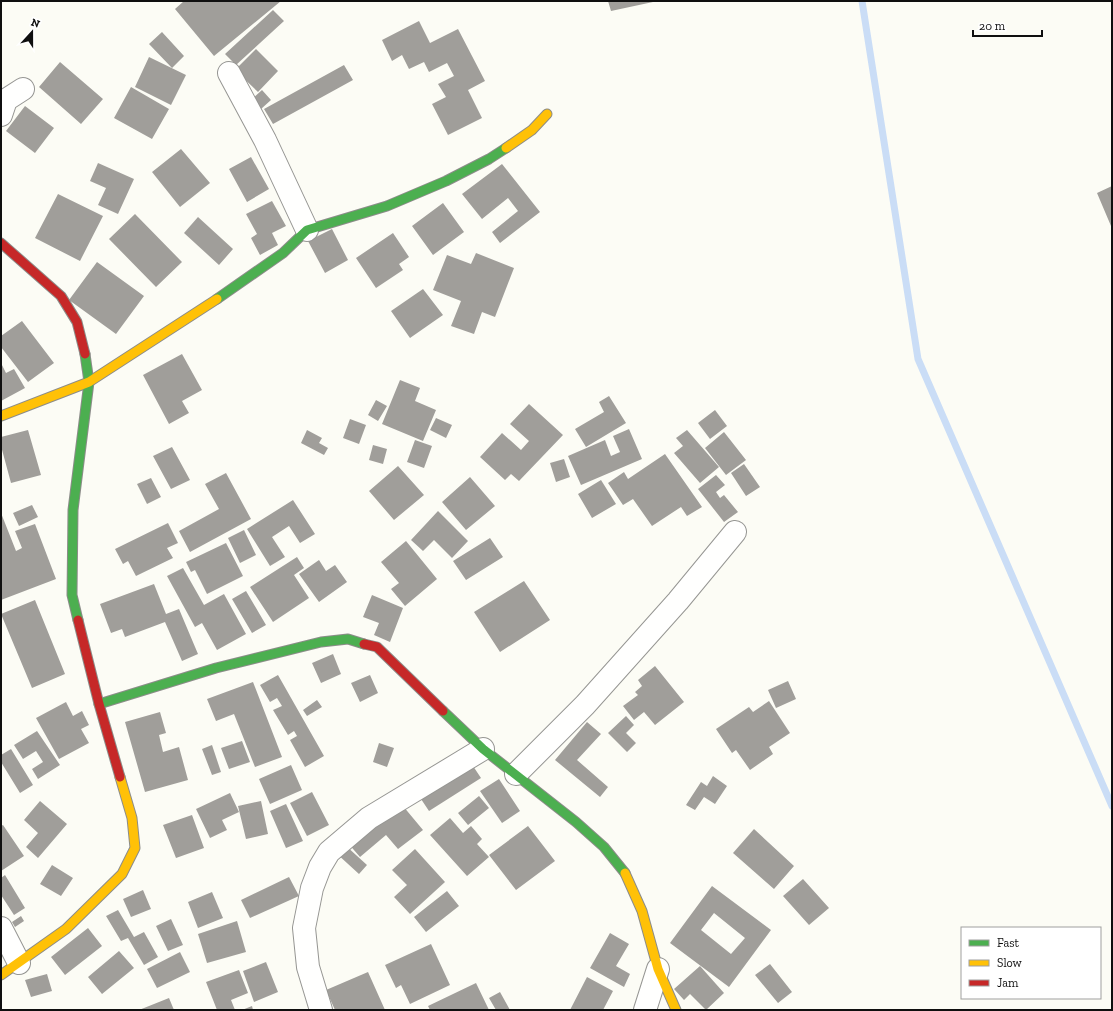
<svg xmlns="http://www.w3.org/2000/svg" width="1113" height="1011" font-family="'Zilla Slab',serif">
<rect width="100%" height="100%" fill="#fcfcf5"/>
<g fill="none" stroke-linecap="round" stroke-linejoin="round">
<path stroke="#caddf6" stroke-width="7" d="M 862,1 L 918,359 L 1112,806"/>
</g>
<path fill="#a09e9a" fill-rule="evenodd" d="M 184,1 L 281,1 L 214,56 L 175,9 Z
M 608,1 L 653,1 L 653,2 L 611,11 Z
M 273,10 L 284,21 L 236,65 L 225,54 Z
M 419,21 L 430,43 L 458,29 L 485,81 L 468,90 L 482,118 L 448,135 L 432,104 L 446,97 L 438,84 L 454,76 L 447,63 L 429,72 L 424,62 L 409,69 L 402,55 L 392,61 L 382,40 Z
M 162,32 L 184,56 L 172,68 L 149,44 Z
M 256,49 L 278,71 L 258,92 L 235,70 Z
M 149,57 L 186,75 L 171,105 L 135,87 Z
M 60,62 L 103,99 L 81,124 L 39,87 Z
M 344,65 L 353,80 L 273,124 L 264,109 Z
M 131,87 L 169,109 L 152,139 L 114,118 Z
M 262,90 L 271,100 L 261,109 L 252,99 Z
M 25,106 L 54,128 L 35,153 L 6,131 Z
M 181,149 L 210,183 L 180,207 L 152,172 Z
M 251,157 L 269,189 L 247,202 L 229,169 Z
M 98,163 L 134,179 L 118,214 L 98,205 L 106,188 L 90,181 Z
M 502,164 L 540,212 L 500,243 L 492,232 L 518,211 L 508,198 L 482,219 L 462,194 Z
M 1112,186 L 1112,225 L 1111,226 L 1097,193 Z
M 58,194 L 103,216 L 80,261 L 35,238 Z
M 272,201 L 286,226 L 272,233 L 278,245 L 260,255 L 251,238 L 257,234 L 246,214 Z
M 443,203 L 464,232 L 433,255 L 412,226 Z
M 135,214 L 182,262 L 156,287 L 109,239 Z
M 198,217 L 233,249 L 219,265 L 184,233 Z
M 332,229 L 348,260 L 325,273 L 308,241 Z
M 393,233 L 409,257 L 399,264 L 403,270 L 376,288 L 356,258 Z
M 476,253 L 514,268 L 495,317 L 482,312 L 474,334 L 451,326 L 461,301 L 433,290 L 447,255 L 471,264 Z
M 97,262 L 144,296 L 116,334 L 69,300 Z
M 423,289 L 443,315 L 410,338 L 391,311 Z
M 22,321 L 54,363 L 28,382 L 1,347 L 1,336 Z
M 182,354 L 202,390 L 182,401 L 189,413 L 169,424 L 143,375 Z
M 1,363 L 6,373 L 14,369 L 25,388 L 1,401 Z
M 400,380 L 420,388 L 415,401 L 436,410 L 423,441 L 382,424 Z
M 609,396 L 626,423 L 586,447 L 575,429 L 604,412 L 599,402 Z
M 376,400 L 387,406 L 378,421 L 368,415 Z
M 529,404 L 563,435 L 519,481 L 511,474 L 505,480 L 480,457 L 502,433 L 521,450 L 529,441 L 510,424 Z
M 715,410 L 727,426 L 710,439 L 698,423 Z
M 436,418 L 452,425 L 446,438 L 430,430 Z
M 350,419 L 366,425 L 359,444 L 343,438 Z
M 629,429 L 642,459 L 581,485 L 568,456 L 605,440 L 611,456 L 620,452 L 613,436 Z
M 28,430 L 41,475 L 11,483 L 1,446 L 1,437 Z
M 307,430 L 322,438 L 319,443 L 328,448 L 324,455 L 301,443 Z
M 687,430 L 719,467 L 700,483 L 674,453 L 683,446 L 676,438 Z
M 724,432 L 746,460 L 726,475 L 705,448 Z
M 415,440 L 432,446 L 424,468 L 407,462 Z
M 373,445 L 387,449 L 383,464 L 369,460 Z
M 172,447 L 190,480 L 171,489 L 153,456 Z
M 665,454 L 702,507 L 687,516 L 681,507 L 652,526 L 633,499 L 623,505 L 608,483 L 624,472 L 628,479 Z
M 564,459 L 570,477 L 556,482 L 550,463 Z
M 744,464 L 760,487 L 746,496 L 731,473 Z
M 398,466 L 424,495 L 394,520 L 369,491 Z
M 226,473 L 251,519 L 190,552 L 179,531 L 219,509 L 205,484 Z
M 716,475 L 725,485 L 716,492 L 720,498 L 724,495 L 738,512 L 724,522 L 698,489 Z
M 470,477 L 495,506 L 466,530 L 442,502 Z
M 151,478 L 161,497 L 147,504 L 137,484 Z
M 601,480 L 616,504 L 592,518 L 578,494 Z
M 293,500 L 315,534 L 300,543 L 289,526 L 272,537 L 285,557 L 270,566 L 247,529 Z
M 32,505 L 38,517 L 19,526 L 13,513 Z
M 438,511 L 468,541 L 452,558 L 434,540 L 423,551 L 411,540 Z
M 1,513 L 16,551 L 22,548 L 15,531 L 35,524 L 56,579 L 1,600 Z
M 168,523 L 178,543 L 167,548 L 173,558 L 136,576 L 128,561 L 123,564 L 115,549 Z
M 244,530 L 256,555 L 240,563 L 228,538 Z
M 490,538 L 503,557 L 466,580 L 453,561 Z
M 406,541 L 437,579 L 405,606 L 391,589 L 399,583 L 381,562 Z
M 226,543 L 243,576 L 207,594 L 195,570 L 191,572 L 186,562 Z
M 297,557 L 304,568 L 294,575 L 309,598 L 273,622 L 250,587 Z
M 319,560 L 326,571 L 335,565 L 347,582 L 319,602 L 299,574 Z
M 183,568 L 204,605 L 224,594 L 246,634 L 217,650 L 202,623 L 195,627 L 167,576 Z
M 524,581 L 550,620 L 500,652 L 474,612 Z
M 154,584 L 166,614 L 179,609 L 198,654 L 182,661 L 165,622 L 125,637 L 122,629 L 111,633 L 100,604 Z
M 246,591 L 266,625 L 252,633 L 232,599 Z
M 372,595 L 403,608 L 390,642 L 374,635 L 379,623 L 363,617 Z
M 35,600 L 65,674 L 32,688 L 1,614 Z
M 333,654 L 341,674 L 321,683 L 312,663 Z
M 655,666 L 684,702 L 655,725 L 644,712 L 634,720 L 623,706 L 638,695 L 635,692 L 642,686 L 638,680 Z
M 278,675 L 324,756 L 305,767 L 290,740 L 297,736 L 294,731 L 288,735 L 273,710 L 282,706 L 277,698 L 270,702 L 260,685 Z
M 370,675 L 378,693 L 360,702 L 351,683 Z
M 788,681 L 796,699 L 776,708 L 768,690 Z
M 253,682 L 282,757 L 255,767 L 234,714 L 216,721 L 207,699 Z
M 317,700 L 322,707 L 307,716 L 303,710 Z
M 769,701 L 790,733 L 769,747 L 773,754 L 750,770 L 736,750 L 732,753 L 716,729 L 749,707 L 753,712 Z
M 66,702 L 73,716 L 82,711 L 89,725 L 81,729 L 89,743 L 59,759 L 36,718 Z
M 160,712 L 166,733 L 159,735 L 163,752 L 179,747 L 188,780 L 145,792 L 125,722 Z
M 626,716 L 634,725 L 626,733 L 636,743 L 627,752 L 608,733 Z
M 587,722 L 601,734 L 577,760 L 608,787 L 600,797 L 555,760 Z
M 37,731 L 60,765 L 38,779 L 32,769 L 43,762 L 36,751 L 23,759 L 14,745 Z
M 242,741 L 250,762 L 229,769 L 221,748 Z
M 379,743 L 394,748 L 387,767 L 373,762 Z
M 212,745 L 221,772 L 212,775 L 202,749 Z
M 11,749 L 33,785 L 20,793 L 1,762 L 1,755 Z
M 471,763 L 481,778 L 429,811 L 419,796 Z
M 291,765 L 302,790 L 270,804 L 259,779 Z
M 713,776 L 727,786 L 715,804 L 704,797 L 695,810 L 686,805 L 701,782 L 707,786 Z
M 499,779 L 520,811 L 502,823 L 480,791 Z
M 312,792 L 329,825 L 307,836 L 290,803 Z
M 230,793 L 239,812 L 222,820 L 227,830 L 210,838 L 196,809 Z
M 479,796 L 489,808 L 468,825 L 458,813 Z
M 398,800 L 423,830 L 398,849 L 386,835 L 360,857 L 347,842 Z
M 40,801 L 67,824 L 38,858 L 26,847 L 38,833 L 24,820 Z
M 261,801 L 268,834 L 246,839 L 238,806 Z
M 286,804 L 303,841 L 286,848 L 270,811 Z
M 192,815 L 204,848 L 176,858 L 163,825 Z
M 450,818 L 463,833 L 471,826 L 482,839 L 477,844 L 489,857 L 467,876 L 430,835 Z
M 3,825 L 24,856 L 1,871 L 1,826 Z
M 528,826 L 555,861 L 516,890 L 489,855 Z
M 754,829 L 794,866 L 774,889 L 733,853 Z
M 345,845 L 367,865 L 359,874 L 336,853 Z
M 415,849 L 445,882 L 410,914 L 394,897 L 407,885 L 392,870 Z
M 52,865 L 73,878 L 61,896 L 40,884 Z
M 5,875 L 25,908 L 14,915 L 1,895 L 1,878 Z
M 289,877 L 299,896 L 250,918 L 241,900 Z
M 803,879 L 829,908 L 809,925 L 783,896 Z
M 712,886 L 771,930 L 729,987 L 670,943 ZM 714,913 L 745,938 L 731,954 L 701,930 Z
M 143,890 L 151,909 L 131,917 L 123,899 Z
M 447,891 L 459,906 L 426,932 L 414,917 Z
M 212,892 L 223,918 L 198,928 L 188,902 Z
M 118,910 L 134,937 L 144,932 L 158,957 L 144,965 L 128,938 L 121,941 L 106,916 Z
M 21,916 L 24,921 L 15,927 L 12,922 Z
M 171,919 L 183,945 L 168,951 L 156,926 Z
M 237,921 L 246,952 L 207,963 L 198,934 Z
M 88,928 L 102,946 L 65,975 L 51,957 Z
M 610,933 L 629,944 L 616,966 L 630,974 L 624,987 L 590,968 Z
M 431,944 L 450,985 L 410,1004 L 401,985 L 396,988 L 385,965 Z
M 119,951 L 134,968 L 102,994 L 88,977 Z
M 180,952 L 190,972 L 157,988 L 147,969 Z
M 266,962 L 278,992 L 254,1002 L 243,971 Z
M 770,964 L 792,992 L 778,1003 L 755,975 Z
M 700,966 L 724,993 L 706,1010 L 690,994 L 684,1000 L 674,989 Z
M 239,970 L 248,993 L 231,1000 L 235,1010 L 217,1010 L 206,982 Z
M 368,972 L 385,1010 L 335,1010 L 326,990 Z
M 47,974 L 52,991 L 31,997 L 25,980 Z
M 587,977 L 613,991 L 603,1010 L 570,1010 Z
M 476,983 L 489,1010 L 430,1010 L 428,1006 Z
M 500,992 L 510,1010 L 496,1010 L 489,998 Z
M 169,998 L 174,1010 L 139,1010 Z
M 252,1006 L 253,1010 L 242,1010 Z"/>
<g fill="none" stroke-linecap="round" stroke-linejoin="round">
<g stroke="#969693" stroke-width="24">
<path id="street" d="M 229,73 L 265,140 L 307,230
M 1,115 L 6,100 L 23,89
M 516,774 L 585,705 L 678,601 L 735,532
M 1,928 L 19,963
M 321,1010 L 308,967 L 304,928 L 312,888 L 320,867 L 329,852 L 369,818 L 483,749
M 645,1010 L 658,969"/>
</g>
<g stroke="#8c8c89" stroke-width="11">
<path id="fast" d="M 217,299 L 283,253 L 307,230 L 387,206 L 446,181 L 489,159 L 506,148
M 78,620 L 72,595 L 73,510 L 89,382 L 85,354
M 99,704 L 216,668 L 321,642 L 348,639 L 364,644
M 443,711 L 483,749 L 576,822 L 604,847 L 625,873"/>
</g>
<g stroke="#8c8c89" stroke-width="11">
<path id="slow" d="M 506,148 L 532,130 L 547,114
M 1,416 L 89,382 L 217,299
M 625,873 L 642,911 L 658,969 L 676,1010
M 1,975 L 66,929 L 122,874 L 135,848 L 132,818 L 120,777"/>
</g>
<g stroke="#8c8c89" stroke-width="11">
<path id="jam" d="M 1,243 L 61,296 L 77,322 L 85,354
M 78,620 L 99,704 L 120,777
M 364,644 L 377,647 L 443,711"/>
</g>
<use href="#street" stroke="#fffffe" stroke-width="22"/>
<use href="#fast" stroke="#4caf50" stroke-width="9"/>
<use href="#slow" stroke="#ffc107" stroke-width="9"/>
<use href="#jam" stroke="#c62828" stroke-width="9"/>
</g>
<rect width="1113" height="1011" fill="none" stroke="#0f0f0f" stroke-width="4"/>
<rect x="961" y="927" width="140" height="72" fill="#ffffff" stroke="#9f9f9f"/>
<rect x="969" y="940" width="20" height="6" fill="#4caf50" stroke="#9f9f9f"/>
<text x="997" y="947" font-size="12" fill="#0f0f0f">Fast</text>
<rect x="969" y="960" width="20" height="6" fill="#ffc107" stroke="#9f9f9f"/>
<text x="997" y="967" font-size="12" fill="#0f0f0f">Slow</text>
<rect x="969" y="980" width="20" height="6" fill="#c62828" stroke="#9f9f9f"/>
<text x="997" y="987" font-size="12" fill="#0f0f0f">Jam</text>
<g transform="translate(32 32) rotate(21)" stroke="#ffffff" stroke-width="3" paint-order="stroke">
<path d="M0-3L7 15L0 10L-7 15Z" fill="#0f0f0f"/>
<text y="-6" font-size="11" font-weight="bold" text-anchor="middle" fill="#0f0f0f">N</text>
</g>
<path d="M973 30v6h69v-6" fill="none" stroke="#0f0f0f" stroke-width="2"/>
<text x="979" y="30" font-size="12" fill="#0f0f0f" stroke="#ffffff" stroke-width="3" paint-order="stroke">20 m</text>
</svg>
